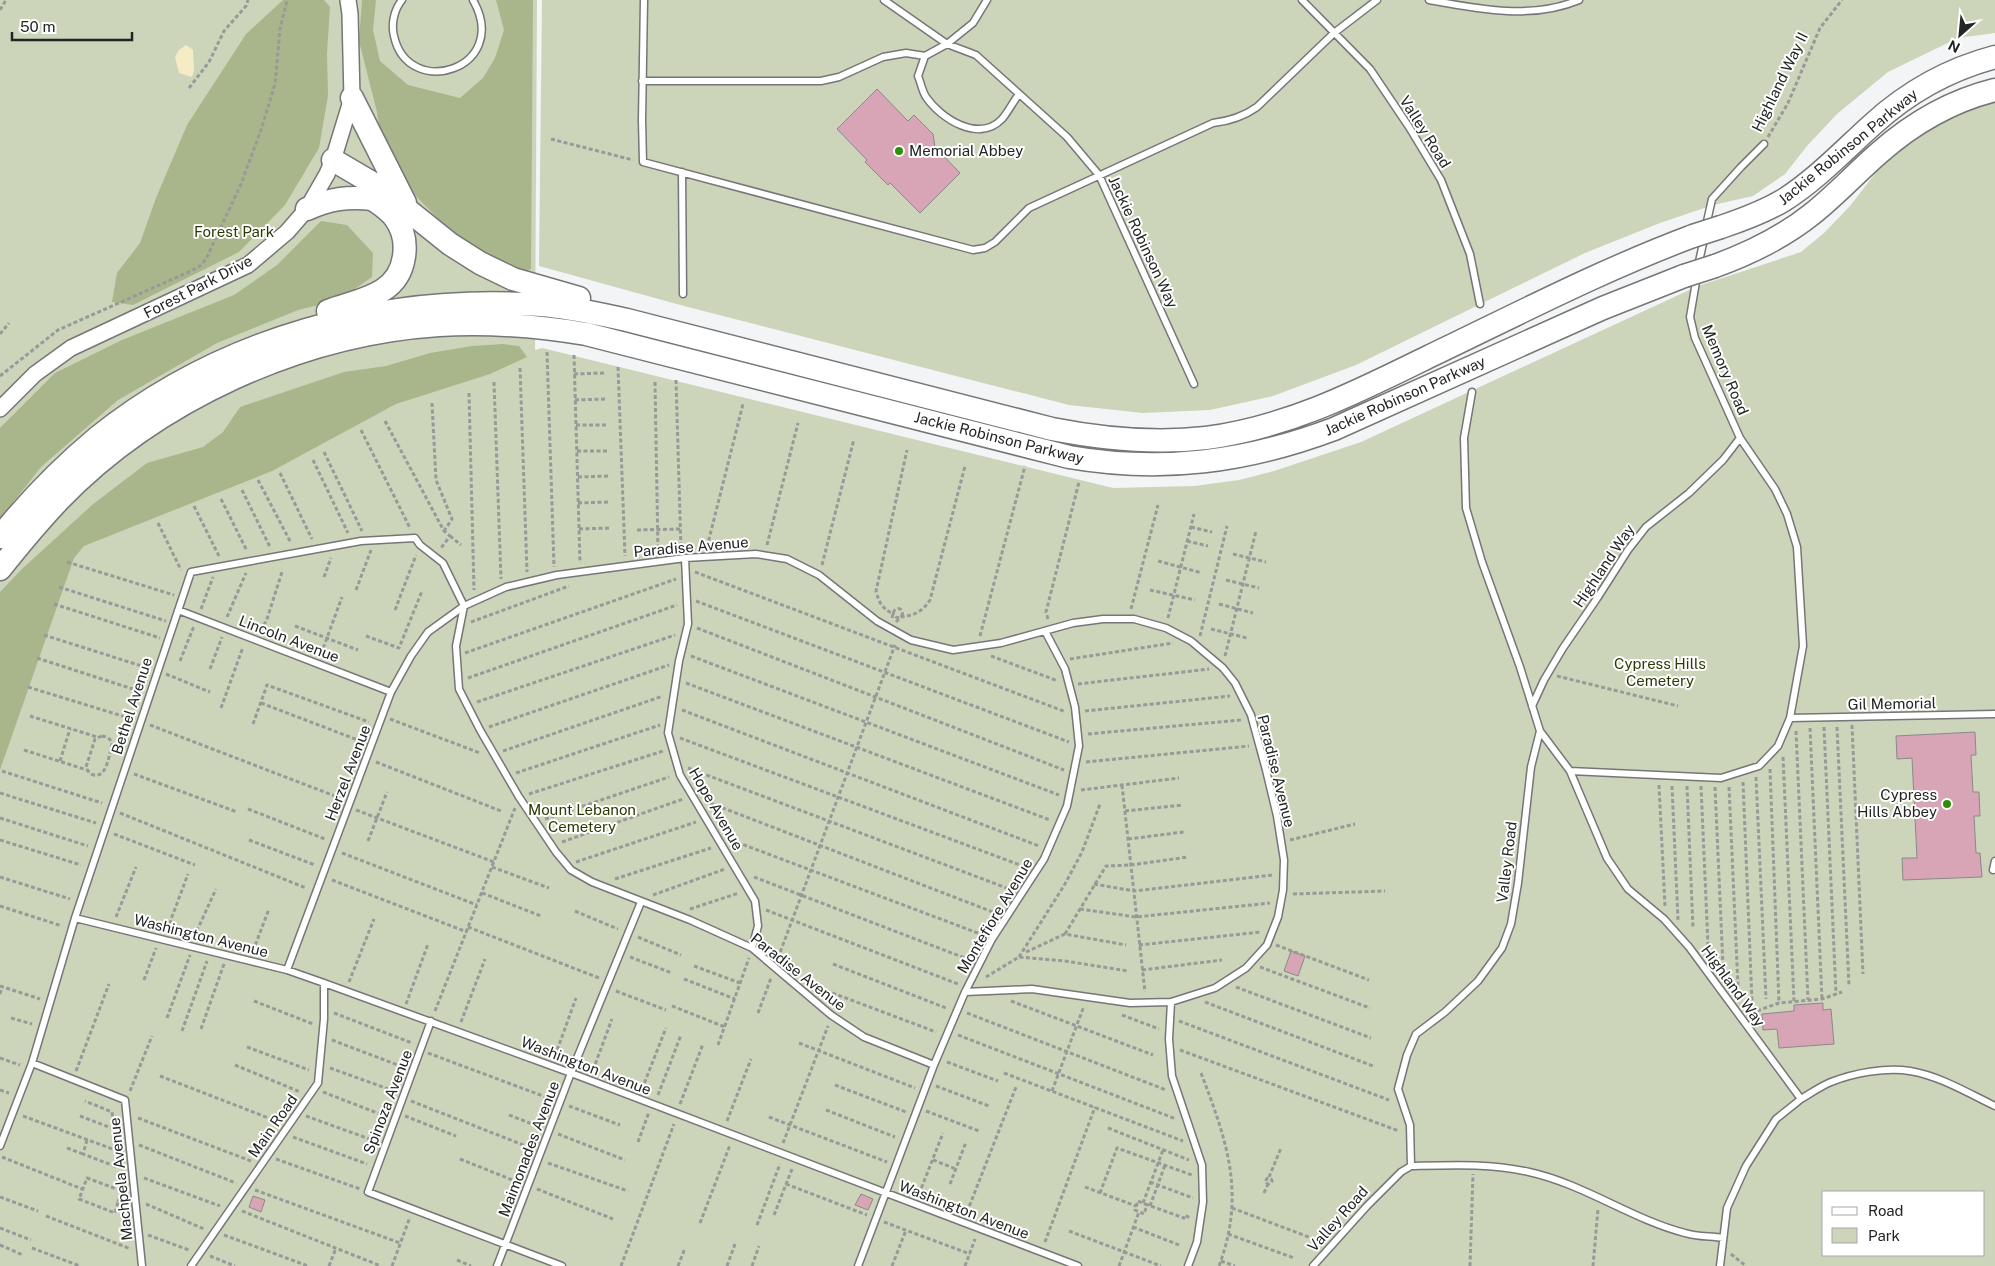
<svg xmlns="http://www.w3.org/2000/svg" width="1995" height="1266" font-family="'Public Sans',sans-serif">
<rect width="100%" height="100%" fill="#f3f4f5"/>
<path fill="#ccd5b9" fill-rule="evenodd" d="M 0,0 L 537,0 L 535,350 L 542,348 L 1113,488 L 1194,486 L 1239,480 L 1274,471 L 1361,442 L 1698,286 L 1801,252 L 1824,233 L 1850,206 L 1884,162 L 1939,124 L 1995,101 L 1995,1266 L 0,1266 ZM 1824,1192 L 1984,1192 L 1984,1255 L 1824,1255 Z
M 542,0 L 1995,0 L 1995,33 L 1958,38 L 1888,72 L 1837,114 L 1807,146 L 1785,174 L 1753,196 L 1713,205 L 1660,223 L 1585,253 L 1356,365 L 1273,396 L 1210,410 L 1143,413 L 1069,405 L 684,306 L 539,266 Z"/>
<path fill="#a9b68b" d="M 283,0 L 324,0 L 330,7 L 327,53 L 328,96 L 319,148 L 285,205 L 239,252 L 133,305 L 112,302 L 117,273 L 140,243 L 156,198 L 187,125 L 246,34 Z
M 362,0 L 376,0 L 373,30 L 380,61 L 408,85 L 460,98 L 483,78 L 495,58 L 504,30 L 496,0 L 533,0 L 531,269 L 524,272 L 498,265 L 453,234 L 405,185 L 380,135 L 377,112 L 359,41 Z
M 321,221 L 347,225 L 373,253 L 372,277 L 339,300 L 298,310 L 217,343 L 118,400 L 41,467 L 0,519 L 0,428 L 55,373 L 122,340 L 234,295 L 277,265 Z
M 503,344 L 519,346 L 527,357 L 490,374 L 396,404 L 272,471 L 84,546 L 74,558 L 0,770 L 0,592 L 22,569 L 92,505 L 147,463 L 203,447 L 223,432 L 240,407 L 344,372 L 386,366 L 430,353 L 472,346 Z"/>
<path fill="#f5ebc5" d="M 186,45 L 193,50 L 194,70 L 192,77 L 179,73 L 175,57 L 179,50 Z"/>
<path fill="#d7a5b5" stroke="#8a8989" d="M 877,89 L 908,121 L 914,115 L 933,134 L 935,147 L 960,173 L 920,213 L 890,183 L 888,185 L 865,162 L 867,160 L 837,129 Z
M 1975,732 L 1976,755 L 1971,755 L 1973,792 L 1979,792 L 1980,816 L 1974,816 L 1976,853 L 1980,853 L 1982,877 L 1903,880 L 1902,858 L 1917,858 L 1912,758 L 1897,759 L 1896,736 Z
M 1291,951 L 1305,956 L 1298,976 L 1284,971 Z
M 1823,1003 L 1823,1010 L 1831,1009 L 1834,1044 L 1779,1048 L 1777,1029 L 1763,1030 L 1762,1014 L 1794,1011 L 1794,1005 Z
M 861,1194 L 873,1199 L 868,1210 L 855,1205 Z
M 253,1196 L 265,1200 L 261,1212 L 249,1207 Z"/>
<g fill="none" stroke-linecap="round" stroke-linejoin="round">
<g stroke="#757677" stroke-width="9">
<path id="service" d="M 402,0 C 394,10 391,24 394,36 C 408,101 512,69 473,0
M 644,0 L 642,120 L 643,162 L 973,250 L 985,248 L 995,242 L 1029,208 L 1213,123 C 1230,121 1243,117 1257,107 L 1334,33 L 1377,0
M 884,0 L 947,44 L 976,55 L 1067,137 L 1099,175 L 1194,384
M 987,0 L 973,23 L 947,44 L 925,56 L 918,76 C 921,83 922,91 926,97 C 941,119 979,143 1002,119 C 1008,112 1013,102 1019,94
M 1302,0 L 1370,69 L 1409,127 L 1441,180 L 1470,254 L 1480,304
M 1429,0 C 1478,9 1531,20 1579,0
M 642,81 L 821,81 L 839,77 L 883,57 L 906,53 L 925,56
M 682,172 L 683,294
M 1706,226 L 1712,199 L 1741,167 L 1764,144
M 1698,266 L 1704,239
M 685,558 L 688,624 L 679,661 L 668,733 L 680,775 L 755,901 L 758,926 L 752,948
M 178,610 L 391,692
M 1532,706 L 1544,680 L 1563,648 L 1598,597 L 1628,550 L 1646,527 L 1689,493 L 1723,460 L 1740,438
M 1790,718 L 1995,714
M 1540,731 L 1570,771 L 1607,858 L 1628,889 L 1664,919 L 1689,947 L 1801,1099 L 1776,1119 L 1746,1166 L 1727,1208 L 1720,1266
M 1570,771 L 1721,778 L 1759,766 L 1778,746 L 1790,718 L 1803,646 L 1797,547 L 1787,514 L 1775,489 L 1740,438 L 1695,338 L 1690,317 L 1697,276
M 1993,870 L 1995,861
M 75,918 L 287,970 L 324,983 L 571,1073 L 1078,1266
M 1171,1002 L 1169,1039 L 1172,1076 L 1202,1165 L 1203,1202 L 1197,1242 L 1188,1266
M 431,1021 L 368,1192 L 562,1266
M 32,1063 L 125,1100 L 142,1266
M 934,1065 L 864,1037 L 831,1015 L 752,948 L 690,920 L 592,882 L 571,870 L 556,852 L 519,797 L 480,730 L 459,689 L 456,646 L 464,606 L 506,587 L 557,575 L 685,558 L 756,554 L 787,559 L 819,575 L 877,621 L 911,640 L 953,650 L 1001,643 L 1073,623 L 1103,619 L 1134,619 L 1166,628 L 1191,641 L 1223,668 L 1235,683 L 1251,715 L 1266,770 L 1277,816 L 1284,860 L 1283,890 L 1278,917 L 1267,945 L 1246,968 L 1215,988 L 1171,1002 L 1130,1003 L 1032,989 L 965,992
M 1801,1099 C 1811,1093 1821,1086 1831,1082 C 1854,1073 1886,1067 1910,1071 C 1940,1076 1968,1093 1995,1106
M 0,1146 L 32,1063 L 75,918 L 191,572 L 361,541 L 415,538 L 420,545 L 443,563 L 464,606 L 428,632 L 411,656 L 391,692 L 287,970
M 1411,1166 C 1450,1165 1491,1163 1529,1172 C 1584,1184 1631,1219 1685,1233 C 1697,1237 1711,1236 1723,1238
M 191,1266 L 318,1083 L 324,1019 L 324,983
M 497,1266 L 571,1073 L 641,902
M 858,1266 L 934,1065 L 965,992 L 992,939 L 1044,859 L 1067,806 L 1079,746 L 1075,707 L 1065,669 L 1045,631
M 1313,1266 L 1367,1206 L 1401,1172 L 1411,1166 L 1410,1125 L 1398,1089 L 1407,1055 L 1416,1034 L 1445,1012 L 1478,981 L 1502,948 L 1511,924 L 1518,883 L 1531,767 L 1540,731 L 1520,667 L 1482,562 L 1466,508 L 1464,438 L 1472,392"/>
</g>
<g stroke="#757677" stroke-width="18">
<path id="tertiary" d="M 0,409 L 35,374 L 71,348 L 248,265 L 287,232 L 307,209 L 327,174 L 333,160 L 352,98 L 350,14 L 348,0"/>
</g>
<g stroke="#757677" stroke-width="25">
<path id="motorway" d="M 352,98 L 405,203
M 333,160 L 379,187 L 450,244 L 480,263 L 513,279 L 579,298
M 307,209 C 329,199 348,196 373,199
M 1721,227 C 1742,220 1764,212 1784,200 C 1817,179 1844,150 1873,124 C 1908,92 1950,69 1995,57
M 1715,266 C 1751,253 1782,238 1812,214 C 1836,195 1856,173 1879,153 C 1913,123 1951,101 1995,90
M 328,311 C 346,304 366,301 383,290 C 407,275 411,240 395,218 C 389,210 381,205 374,200
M 0,537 C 29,501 62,467 98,437 C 222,338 383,294 541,305 C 570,307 599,314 627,320 L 1052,429 C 1103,439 1154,444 1206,438 C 1288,427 1355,393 1428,357 C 1516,315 1602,270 1693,236
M 0,569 C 19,545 38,522 59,500 C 156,400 300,334 439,325 C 488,322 538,326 586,334 L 1069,457 C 1162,473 1246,462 1334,429 L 1603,308 L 1684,276"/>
</g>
<path stroke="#989999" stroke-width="3" stroke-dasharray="4 2.5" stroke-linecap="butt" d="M 0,10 L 6,0
M 189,88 L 209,62 L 224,31 L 246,6 L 248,0
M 1768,137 L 1788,103 L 1820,28 L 1842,0
M 551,139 L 633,160
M 0,334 L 9,323
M 547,352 L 554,567
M 574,355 L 580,563
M 618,367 L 625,556
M 520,368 L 527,572
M 574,374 L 605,373
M 0,376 L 58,330 L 191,271 L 200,266 L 206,259 L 241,184 L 261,130 L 275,84 L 280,29 L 287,0
M 676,380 L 681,550
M 494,382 L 501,579
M 655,382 L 658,552
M 469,393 L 474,590
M 575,400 L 605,399
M 432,403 L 436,480 L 452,519 L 444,531
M 385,421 L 444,531 L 450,536 L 441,548
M 576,425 L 606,425
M 361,430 L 410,528
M 577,451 L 607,451
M 324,452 L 362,531
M 313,460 L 348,533
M 280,473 L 312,539
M 578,477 L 608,476
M 258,480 L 291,543
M 242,490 L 270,547
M 221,499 L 247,551
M 578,503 L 609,502
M 194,506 L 219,556
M 158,523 L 181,570
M 1191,527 L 1212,532
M 579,529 L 609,528
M 637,530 L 680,529
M 450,536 L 461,545
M 1187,541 L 1208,546
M 767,545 L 798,423
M 707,547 L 743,404
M 1233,554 L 1266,562
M 1158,561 L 1202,573
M 67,562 L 174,595
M 822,565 L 854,439
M 695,572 L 1066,712
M 324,577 L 331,558
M 1226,580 L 1259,588
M 59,587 L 166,621
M 356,590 L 371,550
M 1150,590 L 1195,600
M 696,601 L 1069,742
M 54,604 L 160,638
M 1219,604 L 1253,613
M893.5 613a4.5 4.5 0 1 1 9 0a4.5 4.5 0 1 1-9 0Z
M 201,609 L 213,577
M 1131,609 L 1158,505
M 395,610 L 416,555
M 227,617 L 246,573
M 892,618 L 893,614 C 882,608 879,603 876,591 L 907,450
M 1168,618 L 1194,514
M 1048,619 L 1046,612 L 1079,482
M 471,622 L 569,586
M 896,622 L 901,617 C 915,615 922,612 930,600 L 965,466
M 295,626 L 358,650
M 697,628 L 1064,770
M 1211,629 L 1247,638
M 261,631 L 267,619 L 282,572
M 44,635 L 148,668
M 366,636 L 399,648 L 422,591
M 980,636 L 1025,466
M 1200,636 L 1227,526
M 465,653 L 676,579
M 321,654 L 342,597
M 691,656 L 1059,795
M 991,656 L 1058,681
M 1225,656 L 1256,531
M 37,658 L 142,692
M 1070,659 L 1173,643
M 180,661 L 194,626
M 210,669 L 222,637
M 166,674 L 210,692
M 1557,676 L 1678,706
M 468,678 L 677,605
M 686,683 L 1050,820
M 1078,684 L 1209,669
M 28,687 L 132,719
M 477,702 L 675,635
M 261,703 L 363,742
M 221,708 L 243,647
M 682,710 L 1039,846
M 1085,711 L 1230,696
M 30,716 L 97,737
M 390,719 L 480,753
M 253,724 L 267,685 L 369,722
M 150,725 L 340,798
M 1852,725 L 1863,974
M 489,727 L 669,665
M 1824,727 L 1836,994
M 1837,727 L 1849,986
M 1810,728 L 1822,999
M 1796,731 L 1808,1000
M 1088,734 L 1241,720
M 102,736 C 108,737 111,739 112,745 C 109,754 107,778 94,775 C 89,774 88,771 86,767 L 95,739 Z
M 680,738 L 1028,868
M 24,750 L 87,770
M 503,751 L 663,696
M 1783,757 L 1794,1001
M 60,761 L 70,729
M 376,762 L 501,811
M 1086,762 L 1249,746
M 688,768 L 1012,890
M 1770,769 L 1779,1003
M 2,771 L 102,803
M 516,773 L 660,725
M 134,774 L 237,812
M 1756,777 L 1766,999
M 1743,782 L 1752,1001
M 1122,785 L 1145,992
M 1659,785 L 1665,906
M 1672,786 L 1678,920
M 1687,786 L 1693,928
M 1701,786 L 1708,945
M 1715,787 L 1723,966
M 1729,787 L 1738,986
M 1081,790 L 1179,778
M 0,793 L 96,823
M 529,794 L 663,751
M 710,803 L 998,914
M 248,809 L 325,839
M 356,810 L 494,862
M 1125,811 L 1183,805
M 120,813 L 306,888
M 0,818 L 88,846
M 545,819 L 669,777
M 114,834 L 195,865
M 1128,839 L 1184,832
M 0,840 L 81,865
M 249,840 L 315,865
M 731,840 L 983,935
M 1290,840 L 1355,824
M 368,841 L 387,792
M 562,842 L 683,799
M 342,853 L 477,905
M 576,862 L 696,822
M 492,867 L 549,888
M 0,877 L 70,899
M 754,877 L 970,960
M 615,879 L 711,848
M 332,880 L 467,932
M 1094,884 L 1134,891 L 1273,875
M 482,893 L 541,916
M 1293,894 L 1385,891
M 653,895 L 725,869
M 0,906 L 62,926
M 690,909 L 739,893
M 1080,909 L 1136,917 L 1270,903
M 766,910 L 958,984
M 575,911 L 618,929
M 116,917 L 136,867
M 468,927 L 599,978
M 167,930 L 188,874
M 1065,934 L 1106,866 L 1131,865 L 1188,857
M 194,937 L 216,889
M 638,937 L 681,955
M 1139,945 L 1261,932
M 1276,945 L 1369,980
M 253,951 L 269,909
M 1026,952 L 1065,934 L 1126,945
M 630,957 L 672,973
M 1019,957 L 1065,884 L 1082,852 L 1100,804
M 778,958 L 895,645
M 833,964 L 946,1008
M 694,966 L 740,983
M 1260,967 L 1370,1008
M 1142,970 L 1222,960
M 986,977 L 1019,957 L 1065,961 L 1128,971
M 684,979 L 735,999
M 144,980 L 156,948
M 349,982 L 374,919
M 0,986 L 40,999
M 814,986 L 936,1032
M 1236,987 L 1371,1038
M 616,991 L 666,1010
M 0,994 L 2,987
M 254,1001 L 313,1024
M 1011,1001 L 1153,1055
M 1205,1002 L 1373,1066
M 406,1004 L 428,944
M 672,1006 L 725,1027
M 435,1011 L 515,808
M 334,1013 L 412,1043
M 758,1013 L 771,978
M 967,1013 L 1166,1090
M 1751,1013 L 1779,1003 L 1822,999 L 1842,992
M 1122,1015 L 1159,1029
M 11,1018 L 32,1024
M 167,1018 L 190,955
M 1179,1021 L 1389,1100
M 461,1022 L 485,959
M 201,1029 L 224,964
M 182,1031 L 207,961
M 958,1035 L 1176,1119
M 332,1040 L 403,1067
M 799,1043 L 915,1088
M 718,1045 L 749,958
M 247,1047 L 309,1070
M 1180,1050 L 1399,1131
M 428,1053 L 551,1099
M 555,1056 L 576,998
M 0,1058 L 20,1065
M 947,1062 L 998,1081
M 235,1065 L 300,1092
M 330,1068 L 394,1091
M 593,1070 L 612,1019
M 76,1071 L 109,984
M 1004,1073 L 1183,1141
M 1201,1073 C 1227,1141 1246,1194 1219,1266
M 160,1076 L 279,1122
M 835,1085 L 906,1112
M 936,1086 L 989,1106
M 642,1089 L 666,1028
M 0,1090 L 9,1093
M 130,1091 L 152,1036
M 1052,1091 L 1084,1006
M 323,1092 L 385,1116
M 658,1095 L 681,1035
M 411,1101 L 531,1148
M 680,1104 L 703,1044
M 569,1106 L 620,1125
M 826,1110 L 895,1137
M 926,1111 L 979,1131
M 509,1115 L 540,1127
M 23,1116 L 118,1151 L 112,1112 L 85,1101
M 80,1116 L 114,1129
M 306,1116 L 375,1141
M 405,1116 L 456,1136
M 769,1117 L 887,1162
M 138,1118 L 251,1161
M 727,1121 L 751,1059
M 1108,1128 L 1189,1160
M 558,1134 L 625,1160
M 293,1137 L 367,1164
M 87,1140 L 83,1154 L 117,1167 L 122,1166
M 638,1142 L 649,1112
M 783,1143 L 828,1026
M 139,1145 L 236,1183
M 67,1148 L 83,1154
M 2,1157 L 82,1189
M 276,1159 L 360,1189
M 460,1159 L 520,1183
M 933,1160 L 956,1169
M 548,1163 L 628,1191
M 1269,1177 L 1281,1148
M1266 1181a3 3 0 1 1 6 0a3 3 0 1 1-6 0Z
M 144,1178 L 220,1206
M 1150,1182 L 1193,1198
M 786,1184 L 867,1215
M 950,1184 L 966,1142
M 1085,1187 L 1136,1206
M 537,1189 L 613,1219
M 255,1190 L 400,1243
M 1100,1193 L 1117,1148 L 1192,1175
M 1264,1193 L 1268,1184
M 919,1194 L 943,1133
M 0,1197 L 38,1211
M 1138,1201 L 1147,1205 L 1144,1214 L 1135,1210 Z
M 118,1202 L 122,1191 L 87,1178 L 79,1199 L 115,1213 L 118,1202 L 126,1205
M 1143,1203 L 1163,1150
M 146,1204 L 204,1229
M 1145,1204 L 1184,1218 L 1185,1215 L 1190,1218
M 1150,1206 L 1165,1165
M 1232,1208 L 1322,1242
M 242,1211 L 381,1266
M 967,1212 L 1016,1087
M 774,1215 L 792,1169
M 46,1216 L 131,1249
M 884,1222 L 970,1254
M 700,1223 L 730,1145
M 757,1225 L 780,1164
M 1133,1227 L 1179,1245
M 0,1228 L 31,1240
M 1069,1231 L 1161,1266
M 1228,1234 L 1294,1258
M 148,1235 L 189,1250
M 224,1235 L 308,1266
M 1045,1242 L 1095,1107
M 0,1245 L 23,1255
M 32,1248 L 80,1266
M 1731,1254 L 1746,1266
M 210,1256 L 235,1266
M 457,1260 L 471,1266
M 1221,1261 L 1235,1266
M 329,1266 L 336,1248
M 392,1266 L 410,1217
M 621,1266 L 674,1124
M 678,1266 L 685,1248
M 727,1266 L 735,1244
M 752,1266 L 759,1246
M 892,1266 L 906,1230
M 965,1266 L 975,1239
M 1119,1266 L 1139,1212
M 1470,1266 L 1473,1174
M 1593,1266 L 1598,1209"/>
<use href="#service" stroke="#fff" stroke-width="6"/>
<use href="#tertiary" stroke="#fff" stroke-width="15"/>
<use href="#motorway" stroke="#fff" stroke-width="22"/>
<g stroke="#757677" stroke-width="25" stroke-linecap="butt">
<path id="motorway-bridge" d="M 1693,236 L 1721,227
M 1684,276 L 1715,266"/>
</g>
<use href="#motorway-bridge" stroke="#fff" stroke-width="22"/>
</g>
<g fill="#2d900b" stroke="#fff" stroke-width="2">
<circle cx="899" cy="151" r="5"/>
<circle cx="1947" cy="804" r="5"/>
</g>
<g text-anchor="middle" stroke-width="4" stroke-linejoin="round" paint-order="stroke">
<g font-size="15" fill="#232424" stroke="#fff">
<text transform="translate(1780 82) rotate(-64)" y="5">Highland Way II</text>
<text transform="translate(1425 132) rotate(58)" y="5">Valley Road</text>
<text transform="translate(1848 147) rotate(-39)" y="5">Jackie Robinson Parkway</text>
<text transform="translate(1143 242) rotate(65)" y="5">Jackie Robinson Way</text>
<text transform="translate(198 287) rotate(-27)" y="5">Forest Park Drive</text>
<text transform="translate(1725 370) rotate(67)" y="5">Memory Road</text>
<text transform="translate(1405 396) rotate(-24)" y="5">Jackie Robinson Parkway</text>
<text transform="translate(999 438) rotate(14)" y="5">Jackie Robinson Parkway</text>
<text transform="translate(691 547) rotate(-5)" y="5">Paradise Avenue</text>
<text transform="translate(1604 566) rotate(-56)" y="5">Highland Way</text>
<text transform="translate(289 639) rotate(21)" y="5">Lincoln Avenue</text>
<text transform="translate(1892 704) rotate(-1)" y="5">Gil Memorial</text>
<text transform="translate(132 706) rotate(-72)" y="5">Bethel Avenue</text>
<text transform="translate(1276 771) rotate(76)" y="5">Paradise Avenue</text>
<text transform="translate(348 773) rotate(-69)" y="5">Herzel Avenue</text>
<text transform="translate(716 809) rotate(60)" y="5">Hope Avenue</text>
<text transform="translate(1507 862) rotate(-83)" y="5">Valley Road</text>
<text transform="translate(995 916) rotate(-59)" y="5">Montefiore Avenue</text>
<text transform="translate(201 936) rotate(14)" y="5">Washington Avenue</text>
<text transform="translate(798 972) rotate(38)" y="5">Paradise Avenue</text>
<text transform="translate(1733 986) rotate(54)" y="5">Highland Way</text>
<text transform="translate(586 1066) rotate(21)" y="5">Washington Avenue</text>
<text transform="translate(388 1102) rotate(-69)" y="5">Spinoza Avenue</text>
<text transform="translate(273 1126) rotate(-55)" y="5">Main Road</text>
<text transform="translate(529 1149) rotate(-69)" y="5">Maimonades Avenue</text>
<text transform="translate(121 1179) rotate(-96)" y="5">Machpela Avenue</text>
<text transform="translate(964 1210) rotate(21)" y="5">Washington Avenue</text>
<text transform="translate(1338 1219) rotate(-48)" y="5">Valley Road</text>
</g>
<g font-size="15" fill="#232424" stroke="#fff" text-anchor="start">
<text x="909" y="156">Memorial Abbey</text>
<text x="1937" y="800" text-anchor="end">Cypress<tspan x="1937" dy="17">Hills Abbey</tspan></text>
</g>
<g font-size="15" fill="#2e3a06" stroke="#fff">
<text x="234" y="237">Forest Park</text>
<text x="1660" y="669">Cypress Hills<tspan x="1660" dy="17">Cemetery</tspan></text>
<text x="582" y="815">Mount Lebanon<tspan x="582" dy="17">Cemetery</tspan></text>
</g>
</g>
<rect x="1822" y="1191" width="162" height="65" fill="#ffffff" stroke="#a7a7a7"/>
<rect x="1832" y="1207" width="25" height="8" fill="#ffffff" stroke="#a7a7a7"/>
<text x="1868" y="1216" font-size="15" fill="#232424">Road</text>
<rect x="1832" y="1228" width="25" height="15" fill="#ccd5b9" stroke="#a7a7a7"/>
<text x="1868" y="1241" font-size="15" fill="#232424">Park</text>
<g transform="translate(1960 35) rotate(207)" stroke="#ffffff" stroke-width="4" paint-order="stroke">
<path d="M0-4L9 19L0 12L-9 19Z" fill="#232424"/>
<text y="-8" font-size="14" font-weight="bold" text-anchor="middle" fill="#232424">N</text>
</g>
<path d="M12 32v8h120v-8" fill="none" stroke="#232424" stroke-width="2.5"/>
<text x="20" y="32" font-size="15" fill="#232424" stroke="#ffffff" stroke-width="4" paint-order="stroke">50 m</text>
</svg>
